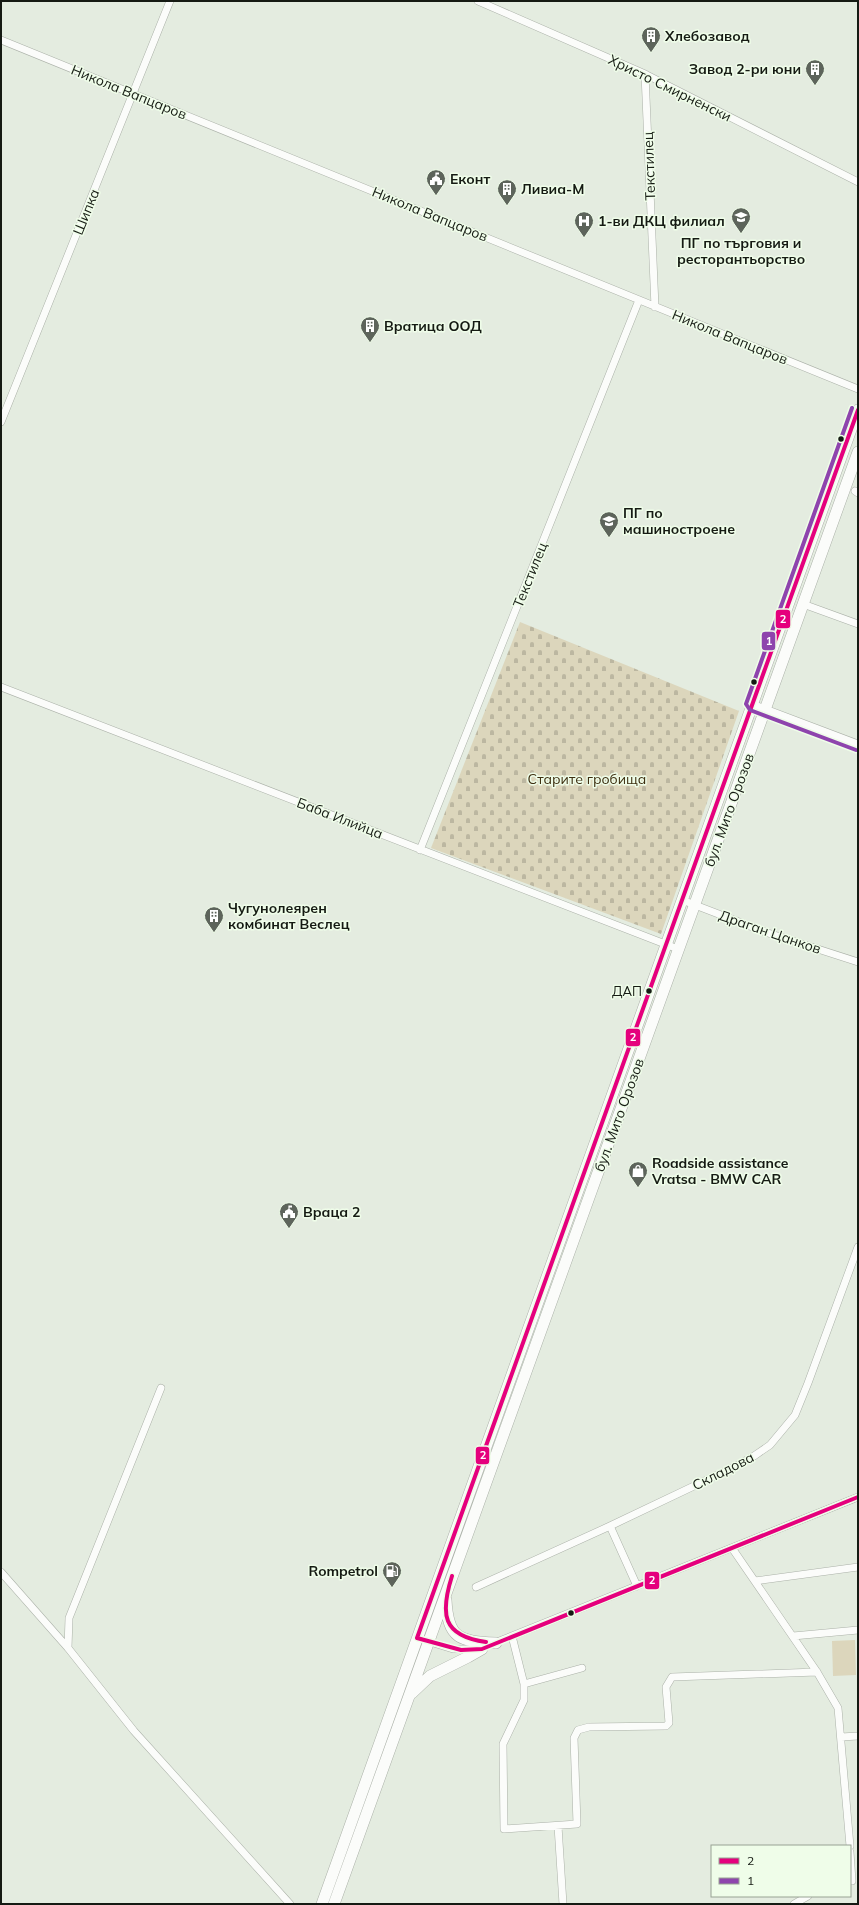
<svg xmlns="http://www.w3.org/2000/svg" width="859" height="1905" font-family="Mulish,sans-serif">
<defs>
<pattern id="cemetery-stones" width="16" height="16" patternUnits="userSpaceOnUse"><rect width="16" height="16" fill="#dcd6bc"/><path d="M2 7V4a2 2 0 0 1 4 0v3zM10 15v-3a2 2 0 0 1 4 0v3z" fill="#bcb7a1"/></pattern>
</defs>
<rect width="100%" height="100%" fill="#e4ece0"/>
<path fill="url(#cemetery-stones)" d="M 520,622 L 739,711 L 661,934 L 431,848 Z"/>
<path fill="#dcd6bc" d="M 855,1640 L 856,1675 L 833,1676 L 832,1641 Z"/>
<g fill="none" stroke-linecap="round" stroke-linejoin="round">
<g stroke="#abb1a8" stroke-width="8">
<path id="minor" d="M 478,1 L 645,74 L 858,182
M 1,40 L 858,389
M 645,74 L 655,307
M 1,422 L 170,1
M 855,491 L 858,493
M 803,604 L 858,624
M 1,687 L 678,949
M 752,704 L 858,744
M 420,850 L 639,300
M 682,900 L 768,933 L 858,962
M 610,1526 L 637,1586
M 732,1548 L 817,1672 L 838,1708 L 850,1846
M 1,1572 L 68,1648 L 134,1731 L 290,1904
M 755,1581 L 858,1567
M 476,1587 L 610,1526 L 736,1466 L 754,1456 L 770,1445 L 795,1415 L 808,1383 L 858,1247
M 512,1636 L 524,1684 L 524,1700 L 503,1744 L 504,1829 L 577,1824 L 574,1738 L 578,1730 L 589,1727 L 666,1726 L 669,1723 L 666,1687 L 672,1677 L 817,1672
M 793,1636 L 858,1630
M 417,1638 L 453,1649 L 477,1649
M 492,1644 L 858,1497
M 68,1648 L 69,1618 L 161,1388
M 524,1684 L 582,1668
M 841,1737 L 858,1736
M 558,1826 L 563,1904
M 850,1852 L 852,1881
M 794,1904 L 808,1896"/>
</g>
<g stroke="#abb1a8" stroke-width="12">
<path id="secondary" d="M 446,1600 C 448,1640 460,1641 496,1643
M 412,1693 L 430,1676 L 468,1657 L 482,1649
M 322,1904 L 858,410
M 334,1904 L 858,452"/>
</g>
<use href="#minor" stroke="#fbfcfa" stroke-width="7"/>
<use href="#secondary" stroke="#fbfcfa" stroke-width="11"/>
<g stroke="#effde9" stroke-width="7">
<path id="bus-1" d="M 858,410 L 417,1638 L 461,1650 L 482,1649 L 858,1497
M 452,1576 C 440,1614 442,1636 486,1642"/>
</g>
<g stroke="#effde9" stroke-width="7">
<path id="bus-2" d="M 852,408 L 746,704 L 750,710 L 856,750"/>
</g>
<use href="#bus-1" stroke="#e5007d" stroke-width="4"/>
<use href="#bus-2" stroke="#8e44ad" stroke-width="4"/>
</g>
<defs>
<g id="building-pin" transform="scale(1)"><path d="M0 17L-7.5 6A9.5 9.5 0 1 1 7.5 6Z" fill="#5d645b" stroke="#effde9"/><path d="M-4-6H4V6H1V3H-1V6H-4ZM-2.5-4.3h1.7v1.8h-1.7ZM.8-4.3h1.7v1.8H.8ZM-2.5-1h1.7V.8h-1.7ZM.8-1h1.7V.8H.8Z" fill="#fff"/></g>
<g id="civic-pin" transform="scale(1)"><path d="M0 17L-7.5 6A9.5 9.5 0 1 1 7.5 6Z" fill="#5d645b" stroke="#effde9"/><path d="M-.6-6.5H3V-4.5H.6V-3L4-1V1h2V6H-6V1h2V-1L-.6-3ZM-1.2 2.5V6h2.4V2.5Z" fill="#fff"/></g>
<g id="school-pin" transform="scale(1)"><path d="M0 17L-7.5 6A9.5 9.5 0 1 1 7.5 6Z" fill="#5d645b" stroke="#effde9"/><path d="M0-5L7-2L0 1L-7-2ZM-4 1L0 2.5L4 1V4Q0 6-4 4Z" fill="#fff"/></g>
<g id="hospital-pin" transform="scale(1)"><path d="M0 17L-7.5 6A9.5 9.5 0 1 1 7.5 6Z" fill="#5d645b" stroke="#effde9"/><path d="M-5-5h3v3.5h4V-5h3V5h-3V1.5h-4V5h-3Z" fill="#fff"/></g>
<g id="shop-pin" transform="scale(1)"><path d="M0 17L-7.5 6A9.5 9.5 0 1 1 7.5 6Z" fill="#5d645b" stroke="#effde9"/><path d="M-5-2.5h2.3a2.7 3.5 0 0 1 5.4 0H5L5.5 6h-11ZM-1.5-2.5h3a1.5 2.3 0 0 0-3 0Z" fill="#fff"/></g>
<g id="fuel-pin" transform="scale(1)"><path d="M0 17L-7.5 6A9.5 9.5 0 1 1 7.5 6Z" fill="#5d645b" stroke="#effde9"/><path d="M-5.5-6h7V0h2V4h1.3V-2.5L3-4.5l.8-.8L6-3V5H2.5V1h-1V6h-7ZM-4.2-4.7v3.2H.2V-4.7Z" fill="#fff"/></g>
</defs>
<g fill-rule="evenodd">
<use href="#building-pin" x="651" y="36"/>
<use href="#building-pin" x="815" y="69"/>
<use href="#civic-pin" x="436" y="179"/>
<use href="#building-pin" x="507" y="189"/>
<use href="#school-pin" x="741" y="217"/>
<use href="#hospital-pin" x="584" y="221"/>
<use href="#building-pin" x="370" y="326"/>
<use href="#school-pin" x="609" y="521"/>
<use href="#building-pin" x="214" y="916"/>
<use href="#shop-pin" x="638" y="1171"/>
<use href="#civic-pin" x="289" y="1212"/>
<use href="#fuel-pin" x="392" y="1571"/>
</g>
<g fill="#151a13" stroke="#effde9" stroke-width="1.5">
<circle cx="841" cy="439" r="3.5"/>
<circle cx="754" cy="682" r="3.5"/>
<circle cx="649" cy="991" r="3.5"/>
<circle cx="571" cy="1613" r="3.5"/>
</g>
<g text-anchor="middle" stroke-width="3" stroke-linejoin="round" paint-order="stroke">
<g font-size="13" fill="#151a13" stroke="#effde9" text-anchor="end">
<text x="642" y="996">ДАП</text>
</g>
<g font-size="14" font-weight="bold" fill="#151a13" stroke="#effde9" text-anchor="start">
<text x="665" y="41">Хлебозавод</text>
<text x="801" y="74" text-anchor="end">Завод 2-ри юни</text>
<text x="450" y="184">Еконт</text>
<text x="521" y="194">Ливиа-М</text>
<text x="598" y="226">1-ви ДКЦ филиал</text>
<text x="741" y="248" text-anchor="middle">ПГ по търговия и<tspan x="741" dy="16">ресторантьорство</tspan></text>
<text x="384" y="331">Вратица ООД</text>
<text x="623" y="518">ПГ по<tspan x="623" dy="16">машиностроене</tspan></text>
<text x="228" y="913">Чугунолеярен<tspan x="228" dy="16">комбинат Веслец</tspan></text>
<text x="652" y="1168">Roadside assistance<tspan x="652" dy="16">Vratsa - BMW CAR</tspan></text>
<text x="303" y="1217">Враца 2</text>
<text x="378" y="1576" text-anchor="end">Rompetrol</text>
</g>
<g font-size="14" fill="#151a13" stroke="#effde9">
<text transform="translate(670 88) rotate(26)" y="5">Христо Смирненски</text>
<text transform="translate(129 92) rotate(22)" y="5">Никола Вапцаров</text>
<text transform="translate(649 166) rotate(-92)" y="5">Текстилец</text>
<text transform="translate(86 212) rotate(-68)" y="5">Шипка</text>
<text transform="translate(430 214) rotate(22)" y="5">Никола Вапцаров</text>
<text transform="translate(730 337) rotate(22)" y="5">Никола Вапцаров</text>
<text transform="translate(530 575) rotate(-68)" y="5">Текстилец</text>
<text transform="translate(729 810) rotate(-70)" y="5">бул. Мито Орозов</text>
<text transform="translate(340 818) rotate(21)" y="5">Баба Илийца</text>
<text transform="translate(770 932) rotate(19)" y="5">Драган Цанков</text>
<text transform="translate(619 1115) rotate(-70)" y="5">бул. Мито Орозов</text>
<text transform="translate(723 1471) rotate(-27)" y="5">Складова</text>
</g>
<g font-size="14" fill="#3d2e0f" stroke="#effde9">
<text x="587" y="784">Старите гробища</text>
</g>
</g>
<g stroke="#effde9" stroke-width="1.5">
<rect x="775" y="609" width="16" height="20" rx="4" fill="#e5007d"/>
<rect x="761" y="631" width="15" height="20" rx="4" fill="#8e44ad"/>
<rect x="625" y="1028" width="16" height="19" rx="4" fill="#e5007d"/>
<rect x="475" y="1446" width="15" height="19" rx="4" fill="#e5007d"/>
<rect x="644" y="1571" width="16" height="19" rx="4" fill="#e5007d"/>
</g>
<g font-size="11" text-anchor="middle" font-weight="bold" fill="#fff">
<text x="783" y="623">2</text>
<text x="769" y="645">1</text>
<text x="633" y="1041">2</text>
<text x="483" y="1459">2</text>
<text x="652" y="1584">2</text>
</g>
<rect width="859" height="1905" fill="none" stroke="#151a13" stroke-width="4"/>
<rect x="711" y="1845" width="140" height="52" fill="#effde9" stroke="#98a293"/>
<rect x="719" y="1858" width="20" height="6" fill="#e5007d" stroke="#98a293"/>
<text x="747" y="1865" font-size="12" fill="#151a13">2</text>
<rect x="719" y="1878" width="20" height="6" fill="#8e44ad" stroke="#98a293"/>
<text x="747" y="1885" font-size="12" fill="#151a13">1</text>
</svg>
